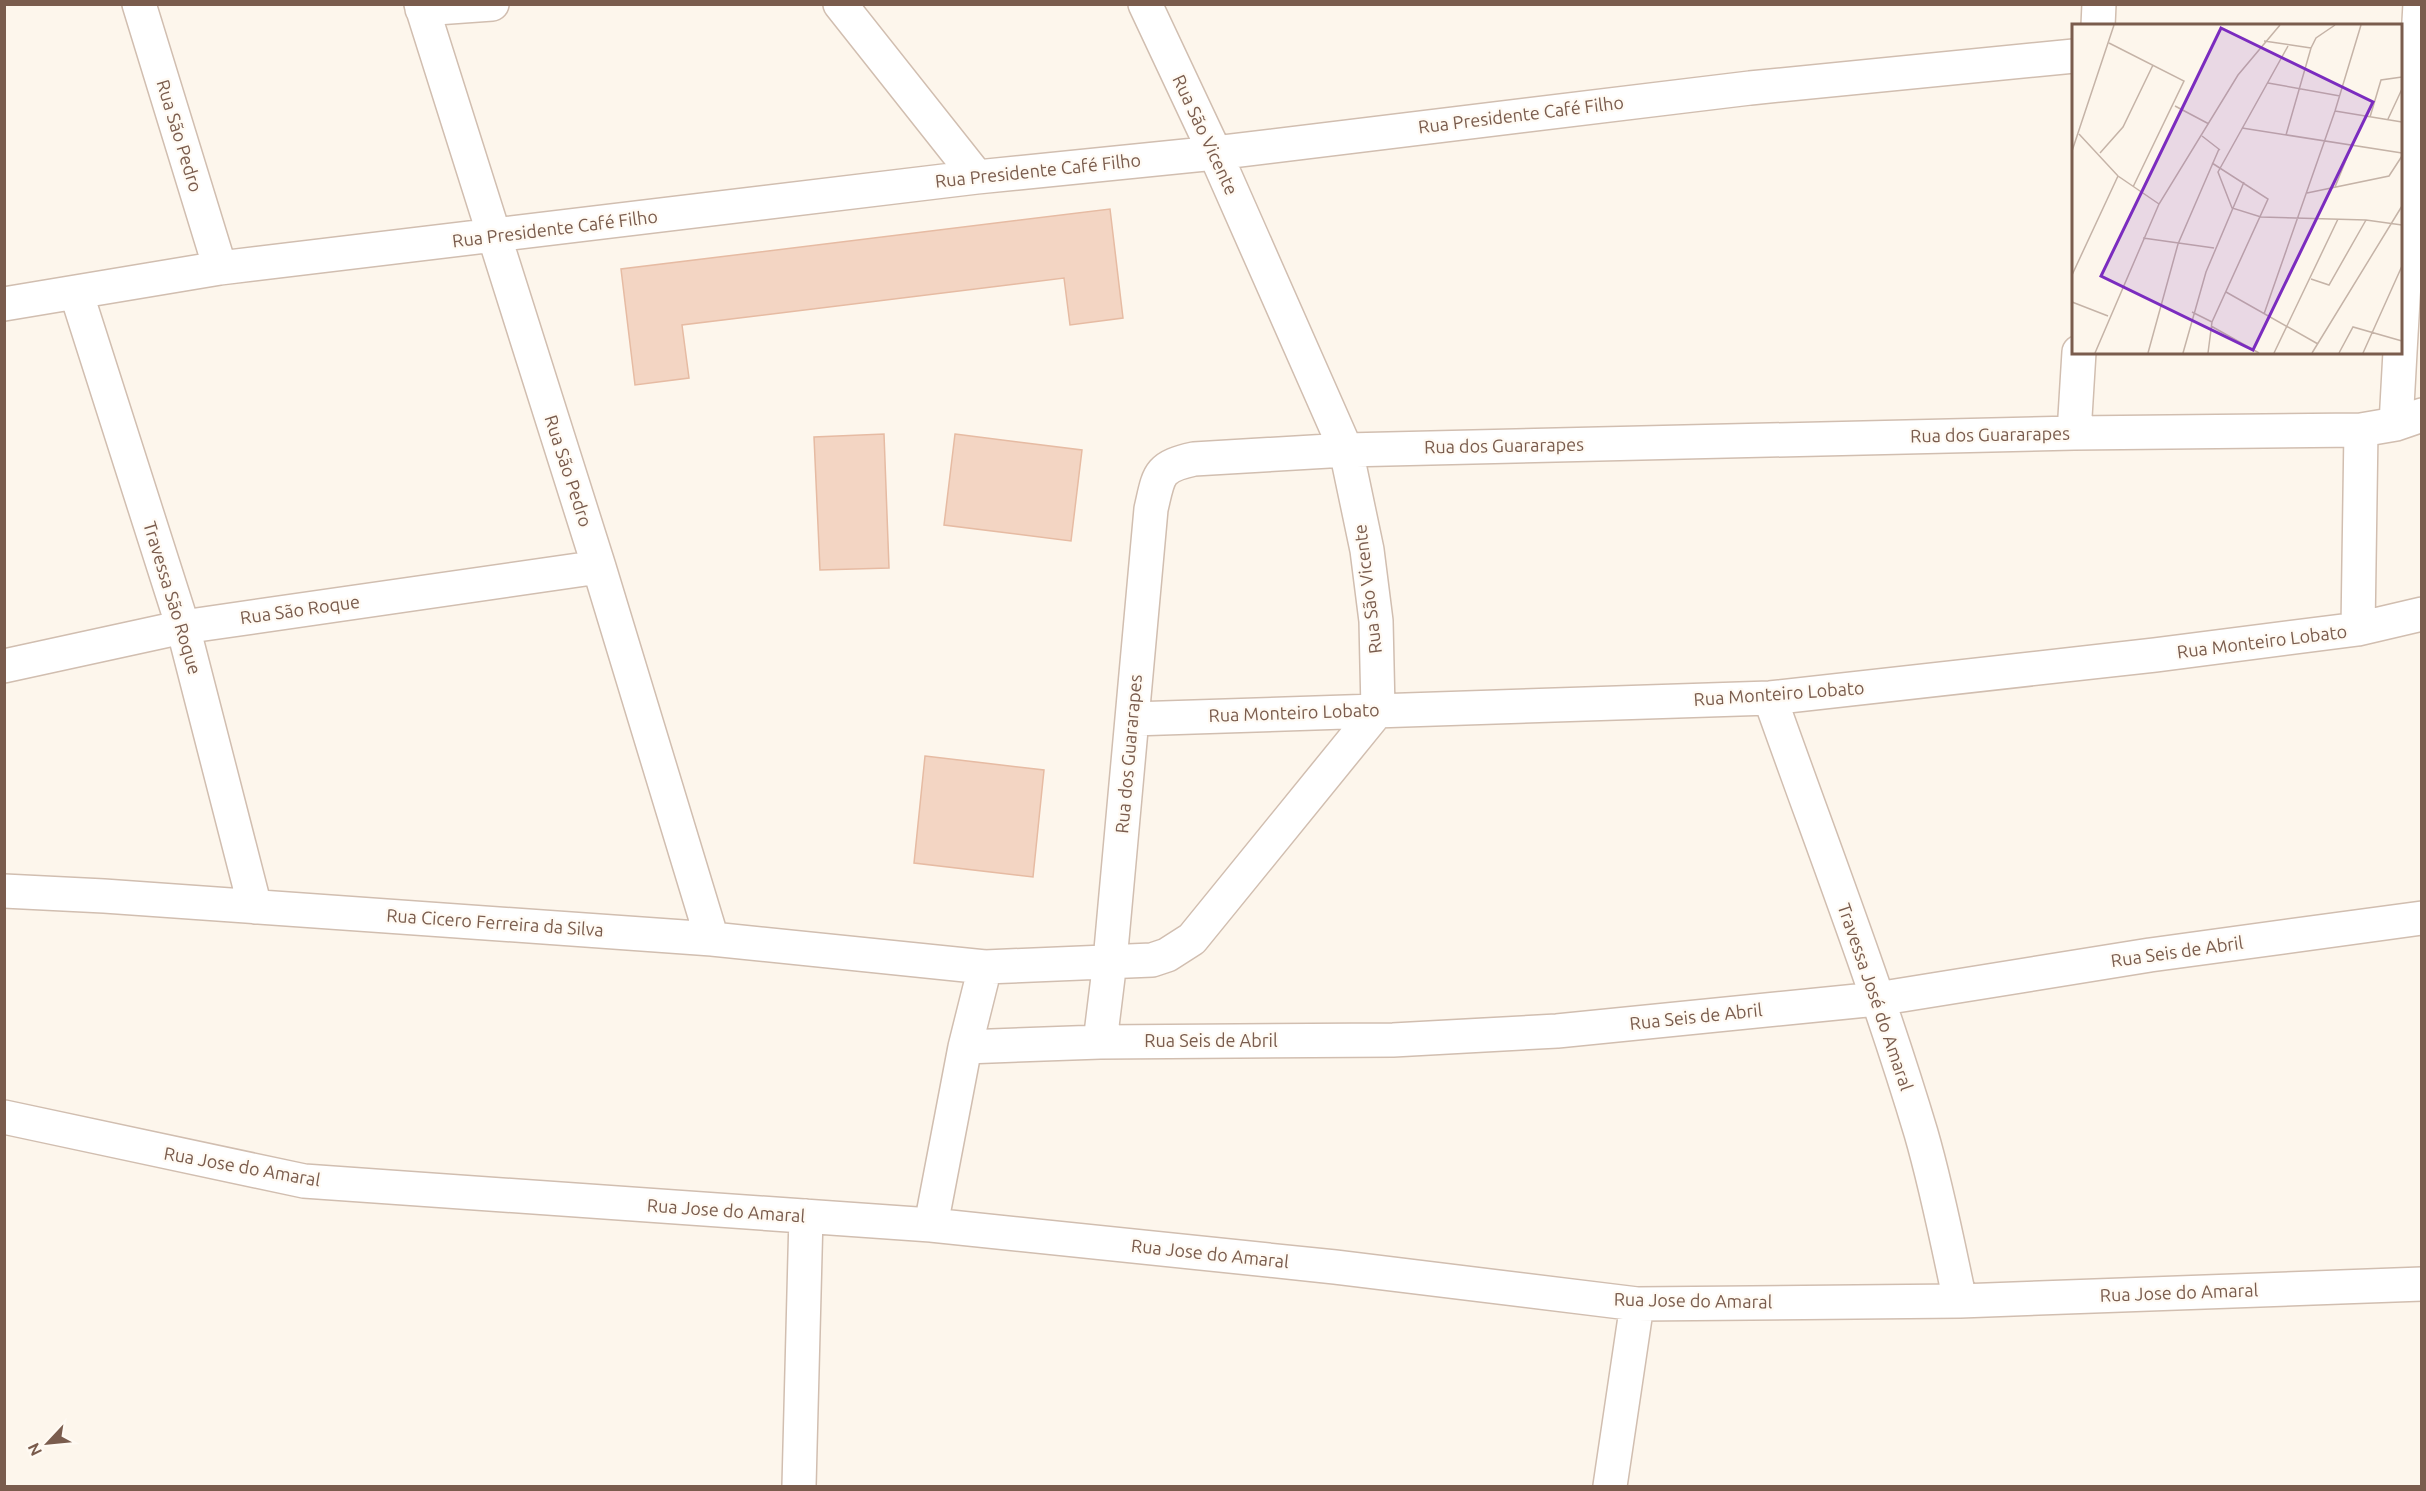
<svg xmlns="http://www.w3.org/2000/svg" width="2426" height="1491" font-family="Ubuntu,sans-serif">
<rect width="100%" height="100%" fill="#fdf6ec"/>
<path fill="#f3d5c3" stroke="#e6bba3" stroke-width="1.5" d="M 1110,209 L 1123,318 L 1070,325 L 1064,278 L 682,325 L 689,378 L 635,385 L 621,269 Z
M 884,434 L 889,568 L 820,570 L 814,437 Z
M 955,434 L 1082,450 L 1071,541 L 944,525 Z
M 925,756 L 1044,770 L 1033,877 L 914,863 Z"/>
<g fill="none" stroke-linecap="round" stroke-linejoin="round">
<g stroke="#d1beb0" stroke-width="36">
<path id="minor" d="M 139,4 L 220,268
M 421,4 L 599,567 L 712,939
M 840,4 L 977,177
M 422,9 L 492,4
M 2098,26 L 2099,4
M 76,292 L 183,627 L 255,907
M 4,304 L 220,268 L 977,177 L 1215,153 L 1750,88 L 2074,56
M 2400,352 L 2420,4
M 2396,424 L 2400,352
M 2074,433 L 2079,352
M 2358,629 L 2361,430
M 4,666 L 183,627 L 599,567
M 1770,698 C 1821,842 1877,986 1921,1133 C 1937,1188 1948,1245 1960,1301
M 1132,719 L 1770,698 L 2155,655 L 2358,629 L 2422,614
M 4,891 L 104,896 L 712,939 L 985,967 L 1152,960 L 1167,955 L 1192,939 L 1378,710 L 1376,621 L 1367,550 L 1346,450 L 1215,153 L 1145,4
M 1100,1042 L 1110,961 L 1151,509 C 1159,475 1157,467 1194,459 L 1346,450 L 2074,433 L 2361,430 L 2396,424 L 2422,415
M 965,1047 L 1100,1042 L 1393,1040 L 1557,1031 L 1877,999 L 2150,955 L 2422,918
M 4,1117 L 304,1181 L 931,1225 L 1335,1267 L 1637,1304 L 1960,1301 L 2422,1284
M 931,1225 L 965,1047 L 985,967
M 799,1486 L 806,1216
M 1610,1486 L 1637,1304"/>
</g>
<use href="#minor" stroke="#fff" stroke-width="33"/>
</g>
<g text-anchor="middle" stroke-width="4.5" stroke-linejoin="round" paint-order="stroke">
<g font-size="18" fill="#7a5c4d" stroke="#fffaf3">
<text transform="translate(1521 115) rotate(-7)" y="6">Rua Presidente Café Filho</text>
<text transform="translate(1205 135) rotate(65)" y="6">Rua São Vicente</text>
<text transform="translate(179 136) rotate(73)" y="6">Rua São Pedro</text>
<text transform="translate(1038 171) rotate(-6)" y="6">Rua Presidente Café Filho</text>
<text transform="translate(555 229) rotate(-7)" y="6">Rua Presidente Café Filho</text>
<text transform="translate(1990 435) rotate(-1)" y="6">Rua dos Guararapes</text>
<text transform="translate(1504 446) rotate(-1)" y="6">Rua dos Guararapes</text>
<text transform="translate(568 471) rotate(72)" y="6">Rua São Pedro</text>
<text transform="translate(1368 589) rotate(-97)" y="6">Rua São Vicente</text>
<text transform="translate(172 598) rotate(73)" y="6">Travessa São Roque</text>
<text transform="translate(300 610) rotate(-8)" y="6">Rua São Roque</text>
<text transform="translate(2262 642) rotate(-7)" y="6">Rua Monteiro Lobato</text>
<text transform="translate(1779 694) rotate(-4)" y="6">Rua Monteiro Lobato</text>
<text transform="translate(1294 713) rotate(-2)" y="6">Rua Monteiro Lobato</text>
<text transform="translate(1129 754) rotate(-85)" y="6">Rua dos Guararapes</text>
<text transform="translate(495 923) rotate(4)" y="6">Rua Cicero Ferreira da Silva</text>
<text transform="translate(2177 952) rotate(-8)" y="6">Rua Seis de Abril</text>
<text transform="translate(1875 997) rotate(71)" y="6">Travessa José do Amaral</text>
<text transform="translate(1696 1017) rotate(-6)" y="6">Rua Seis de Abril</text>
<text x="1211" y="1047">Rua Seis de Abril</text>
<text transform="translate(242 1167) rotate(10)" y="6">Rua Jose do Amaral</text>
<text transform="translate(726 1211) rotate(4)" y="6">Rua Jose do Amaral</text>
<text transform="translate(1210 1254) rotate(6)" y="6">Rua Jose do Amaral</text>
<text transform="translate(2179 1293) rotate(-2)" y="6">Rua Jose do Amaral</text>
<text transform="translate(1693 1301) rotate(1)" y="6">Rua Jose do Amaral</text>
</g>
</g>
<g transform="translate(2072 24)">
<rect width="330" height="330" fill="#fdf6ec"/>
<path fill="none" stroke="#c5b3a7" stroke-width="1.5" d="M 192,17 L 239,24M 37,19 L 112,57 L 61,163M 216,22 L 146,148 L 160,184 L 189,193 L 294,196 L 330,201M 196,59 L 268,72M 103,82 L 137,100M 263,87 L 330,98M 298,93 L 309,56 L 330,53M 316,95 L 330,65M 170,104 L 330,129M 7,110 L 46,152 L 87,180M 214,111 L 239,24 L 244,14 L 263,1M 130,112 L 148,126M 0,127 L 42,1M 28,129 L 51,103 L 81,41M 263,163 L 280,121M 235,169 L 317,152 L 330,132M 71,214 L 142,224M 0,251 L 46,152M 239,255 L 257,261 L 294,196M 154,268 L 246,320M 0,278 L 36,292M 120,288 L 140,298M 192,290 L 263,87 L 289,1M 139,302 L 187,329M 23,329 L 87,180 L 166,51 L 208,1M 76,329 L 106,220 L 147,125M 111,329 L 134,248 L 172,158M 136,329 L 140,298 L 196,175 L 140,139M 202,329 L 266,195M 240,329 L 330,182M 267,329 L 281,303 L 330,317M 291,329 L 330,242"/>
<path fill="#7b2cbf" fill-opacity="0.15" stroke="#7b2cbf" stroke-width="3" d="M 149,4 L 301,78 L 181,326 L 29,252 Z"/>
<rect width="330" height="330" fill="none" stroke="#7a5c4d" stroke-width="3"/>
</g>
<rect width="2426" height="1491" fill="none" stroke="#7a5c4d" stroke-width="12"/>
<g transform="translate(48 1443) rotate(244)" stroke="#fffaf3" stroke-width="4.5" paint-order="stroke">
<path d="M0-4.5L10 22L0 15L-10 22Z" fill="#7a5c4d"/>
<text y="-9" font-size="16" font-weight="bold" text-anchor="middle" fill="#7a5c4d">N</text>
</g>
</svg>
